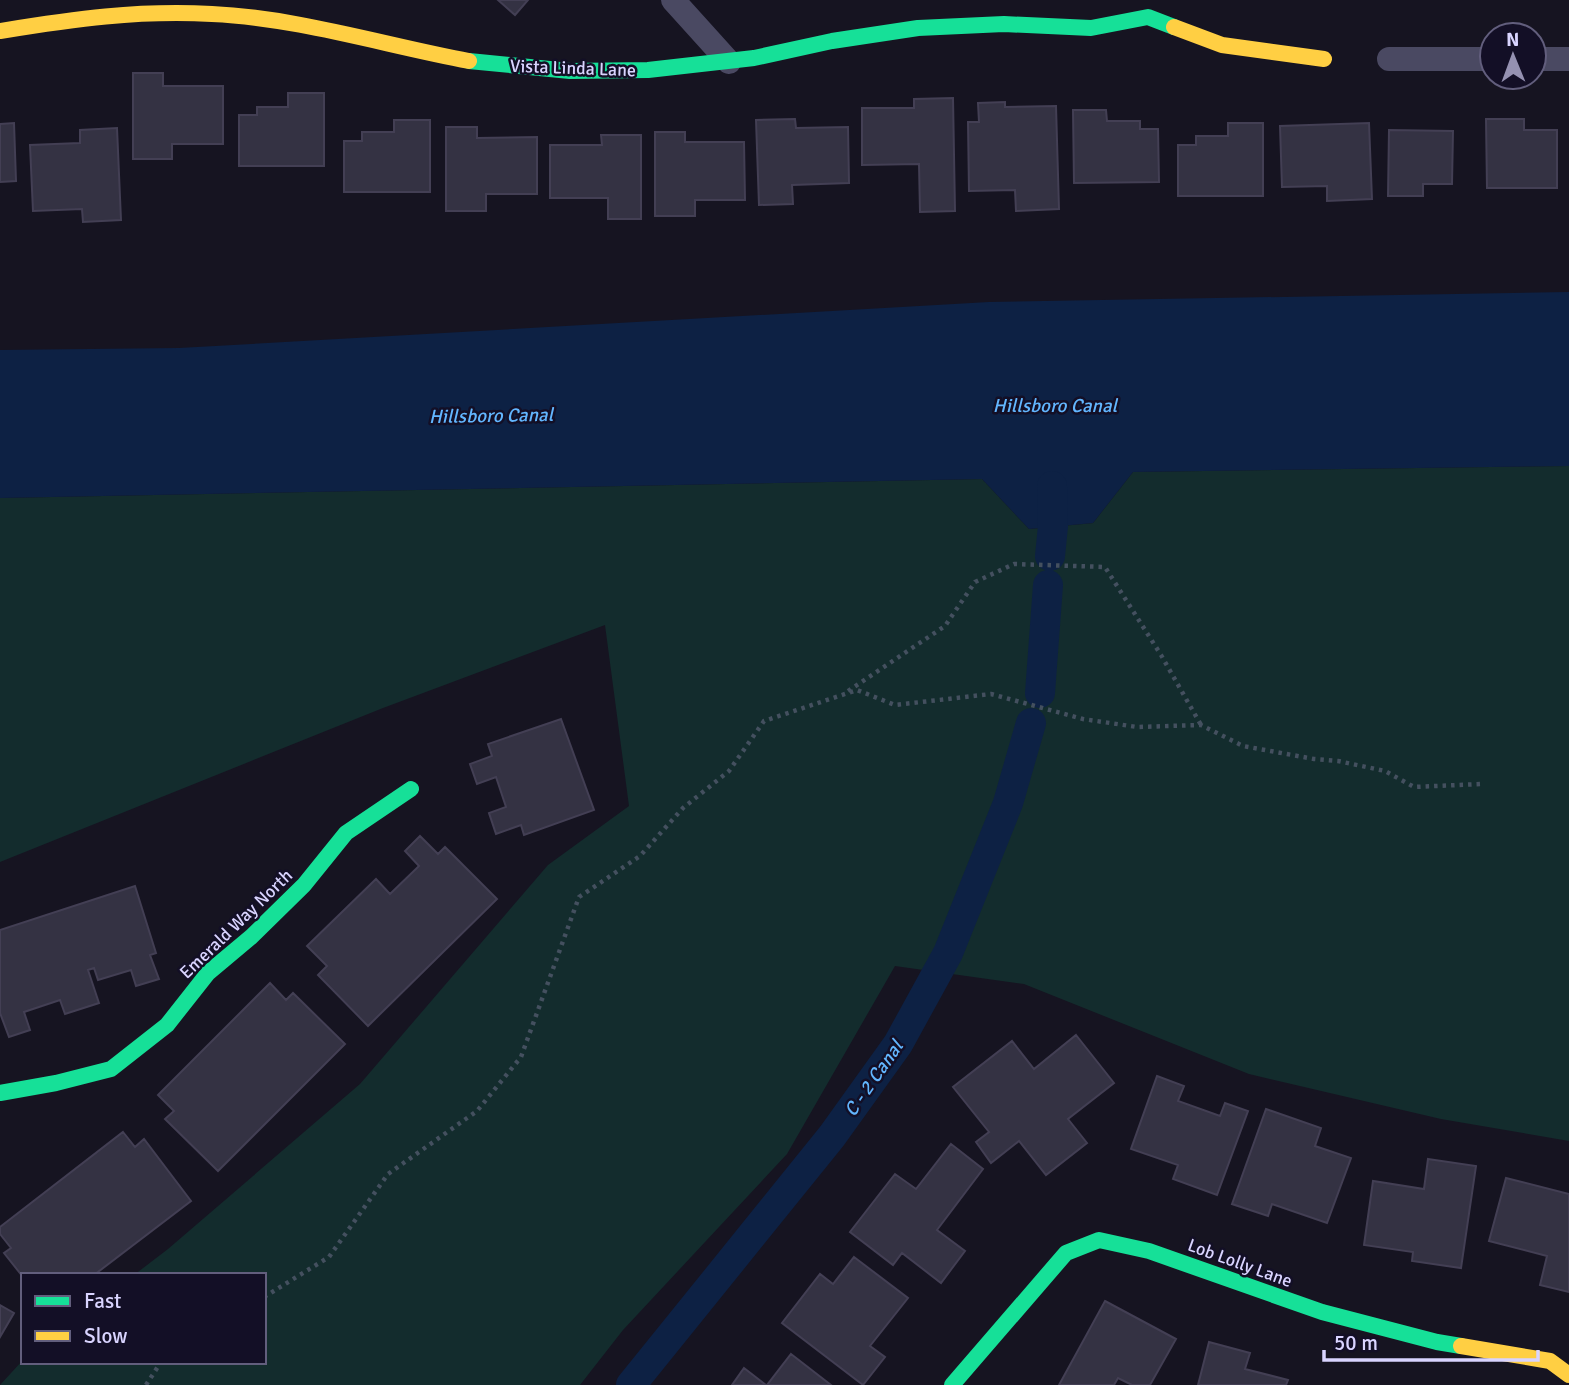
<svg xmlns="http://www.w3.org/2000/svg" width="1569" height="1385" font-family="Signika,sans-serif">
<rect width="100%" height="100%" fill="#161421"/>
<path fill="#132c2d" d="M 1569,466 L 1569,1141 L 1441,1119 L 1249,1074 L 1024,984 L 895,966 L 787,1154 L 623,1330 L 580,1385 L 0,1385 L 23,1360 L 23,1362 L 264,1362 L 264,1275 L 134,1275 L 168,1249 L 360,1084 L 548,865 L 629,806 L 605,625 L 383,708 L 0,862 L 0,498 L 982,479 L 1029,529 L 1093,523 L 1133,472 Z"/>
<path fill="#0d2144" d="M 1569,292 L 1569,466 L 1133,472 L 1093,523 L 1029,529 L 982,479 L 0,498 L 0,350 L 179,348 L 989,302 Z"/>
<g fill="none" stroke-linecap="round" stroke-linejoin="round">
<path stroke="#0d2144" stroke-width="30" d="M 1050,556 L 1053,526 L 1052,486
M 1040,693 L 1048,585
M 631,1385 L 832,1136 L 898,1044 L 948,953 L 1008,803 L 1031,723"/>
</g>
<path fill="#343243" stroke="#433f54" stroke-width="2" d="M 498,0 L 528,0 L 515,15 Z
M 133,73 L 163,73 L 163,86 L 223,86 L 223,144 L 172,144 L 172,159 L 133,159 Z
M 288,93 L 324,93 L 324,166 L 239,166 L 239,115 L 257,115 L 257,107 L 288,107 Z
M 953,98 L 955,211 L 920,212 L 919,164 L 862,165 L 862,108 L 914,108 L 914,99 Z
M 1005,102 L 1005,107 L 1056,106 L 1059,209 L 1016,211 L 1015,190 L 969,191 L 968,122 L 979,122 L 978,103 Z
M 1073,110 L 1106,110 L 1107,121 L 1140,121 L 1140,129 L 1158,129 L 1159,182 L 1074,183 Z
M 795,119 L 796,128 L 848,127 L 849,183 L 792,185 L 793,204 L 759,205 L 756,120 Z
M 1486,119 L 1524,119 L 1524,130 L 1557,130 L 1557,188 L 1487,188 Z
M 394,120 L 430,120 L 430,192 L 344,192 L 344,141 L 362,141 L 362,132 L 394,132 Z
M 14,123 L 16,181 L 0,182 L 0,124 Z
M 1228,123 L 1263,123 L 1263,196 L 1178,196 L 1178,145 L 1196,145 L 1196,136 L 1228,136 Z
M 1369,123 L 1372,199 L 1327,201 L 1327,186 L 1282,187 L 1280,126 Z
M 446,127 L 477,127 L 477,138 L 537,137 L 537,194 L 486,194 L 486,211 L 446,211 Z
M 117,128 L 121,220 L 83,222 L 82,209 L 33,211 L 30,145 L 80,143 L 80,130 Z
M 1389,130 L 1453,131 L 1452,184 L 1423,184 L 1423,196 L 1388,196 Z
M 655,132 L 685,132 L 685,142 L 744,142 L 745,200 L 695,200 L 695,216 L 655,216 Z
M 601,135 L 641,135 L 641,219 L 608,219 L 608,198 L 550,198 L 550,145 L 602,145 Z
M 561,719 L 594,810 L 524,835 L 521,825 L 496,834 L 489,813 L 506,807 L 496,777 L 477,784 L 470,764 L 492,756 L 488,744 Z
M 420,836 L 438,854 L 445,847 L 497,899 L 368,1026 L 318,975 L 327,966 L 307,946 L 376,879 L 390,894 L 419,866 L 405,851 Z
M 135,886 L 156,953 L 150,955 L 159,979 L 136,986 L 131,970 L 98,980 L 94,968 L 88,970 L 99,1003 L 65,1014 L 60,1000 L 24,1012 L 30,1030 L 9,1037 L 0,1013 L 0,930 Z
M 270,983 L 286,1000 L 293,993 L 345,1044 L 218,1171 L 165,1119 L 174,1111 L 158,1095 Z
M 1076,1035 L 1114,1083 L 1068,1119 L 1087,1143 L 1046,1175 L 1019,1141 L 991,1163 L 976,1142 L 989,1132 L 953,1087 L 1012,1041 L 1034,1069 Z
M 1157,1076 L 1184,1086 L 1178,1101 L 1220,1116 L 1225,1103 L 1248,1111 L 1217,1195 L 1173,1179 L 1178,1165 L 1131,1149 Z
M 1266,1109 L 1321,1128 L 1315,1146 L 1351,1158 L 1327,1223 L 1272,1204 L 1268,1216 L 1232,1204 Z
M 123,1132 L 135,1147 L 144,1139 L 191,1201 L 94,1275 L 23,1275 L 23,1277 L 4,1253 L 11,1248 L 0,1234 L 0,1227 Z
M 951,1144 L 983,1169 L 937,1230 L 965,1251 L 941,1283 L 902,1253 L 893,1265 L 850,1232 L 895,1174 L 916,1189 Z
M 1428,1159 L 1476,1166 L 1461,1268 L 1412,1261 L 1413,1252 L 1364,1245 L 1373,1181 L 1424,1189 Z
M 1506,1178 L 1569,1194 L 1569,1292 L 1540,1285 L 1547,1256 L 1489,1241 Z
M 854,1257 L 908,1298 L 870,1346 L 885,1357 L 863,1385 L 782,1323 L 820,1274 L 833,1284 Z
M 1105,1301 L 1176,1339 L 1150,1385 L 1132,1385 L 1118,1378 L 1114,1385 L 1059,1385 Z
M 0,1305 L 14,1313 L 0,1337 Z
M 1209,1342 L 1250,1353 L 1245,1369 L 1288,1380 L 1286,1385 L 1198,1385 Z
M 791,1354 L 831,1385 L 767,1385 Z
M 744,1368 L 766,1385 L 732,1385 Z"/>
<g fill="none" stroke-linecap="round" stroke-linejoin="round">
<path stroke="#44505f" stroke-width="4.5" stroke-dasharray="3.5 5" stroke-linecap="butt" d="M 848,691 L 945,626 L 975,582 L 1014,564 L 1105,567 L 1161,655 L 1201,725
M 264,1297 L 329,1257 L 388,1174 L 477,1111 L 521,1057 L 579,897 L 640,856 L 683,808 L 729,771 L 764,721 L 857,690 L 895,705 L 991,694 L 1083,719 L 1137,727 L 1201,725 L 1243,746 L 1314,759 L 1338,761 L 1385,771 L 1414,787 L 1480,784
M 146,1385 L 161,1362"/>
<path stroke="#4a4962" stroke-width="24" d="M 673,0 L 729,62
M 1389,59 L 1492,59
M 1534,59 L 1569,59"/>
<path stroke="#16e098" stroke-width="16" d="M 469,61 L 570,71 L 648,70 L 754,58 L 832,41 L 918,28 L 1004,24 L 1091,28 L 1148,17 L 1174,27
M 0,1093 L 56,1083 L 111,1069 L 167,1025 L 208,973 L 251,937 L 304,885 L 346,833 L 411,789
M 952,1385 L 1066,1253 L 1099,1240 L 1149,1251 L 1322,1312 L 1437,1342 L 1461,1346"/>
<path stroke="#ffcf43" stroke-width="16" d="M 1174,27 L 1222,45 L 1324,59
M 0,31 C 74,19 137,10 212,14 C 298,18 384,45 469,61
M 1461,1346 L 1550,1361 L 1569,1375"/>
</g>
<g text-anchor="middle" stroke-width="5" stroke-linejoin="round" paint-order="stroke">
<g font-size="18" fill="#d9d4ff" stroke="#130f26">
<text transform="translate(573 68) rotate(2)" y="6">Vista Linda Lane</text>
<text transform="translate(236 924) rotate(-44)" y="6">Emerald Way North</text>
<text transform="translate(1240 1263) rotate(20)" y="6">Lob Lolly Lane</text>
</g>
<g font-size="19" font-style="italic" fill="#62b6ff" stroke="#130f26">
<text x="1055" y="412">Hillsboro Canal</text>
<text transform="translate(491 415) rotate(-1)" y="7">Hillsboro Canal</text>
<text transform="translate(873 1078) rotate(-55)" y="7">C - 2 Canal</text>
</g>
</g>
<rect x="21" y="1273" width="245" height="91" fill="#130f26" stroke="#625e7d" stroke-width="2"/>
<rect x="35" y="1296" width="35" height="10" fill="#16e098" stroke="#625e7d" stroke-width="2"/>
<text x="84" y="1308" font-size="21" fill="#d9d4ff">Fast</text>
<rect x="35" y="1331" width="35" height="10" fill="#ffcf43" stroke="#625e7d" stroke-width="2"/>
<text x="84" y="1343" font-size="21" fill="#d9d4ff">Slow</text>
<g transform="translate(1513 56) rotate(359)"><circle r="33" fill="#130f26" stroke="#625e7d" stroke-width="2"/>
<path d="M0-5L12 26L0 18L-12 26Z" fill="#9591b1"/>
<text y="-10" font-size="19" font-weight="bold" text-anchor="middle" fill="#d9d4ff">N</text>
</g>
<path d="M1324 1350v10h214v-10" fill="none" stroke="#d9d4ff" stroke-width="3.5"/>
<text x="1334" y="1350" font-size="21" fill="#d9d4ff" stroke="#130f26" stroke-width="5" paint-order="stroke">50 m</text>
</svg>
